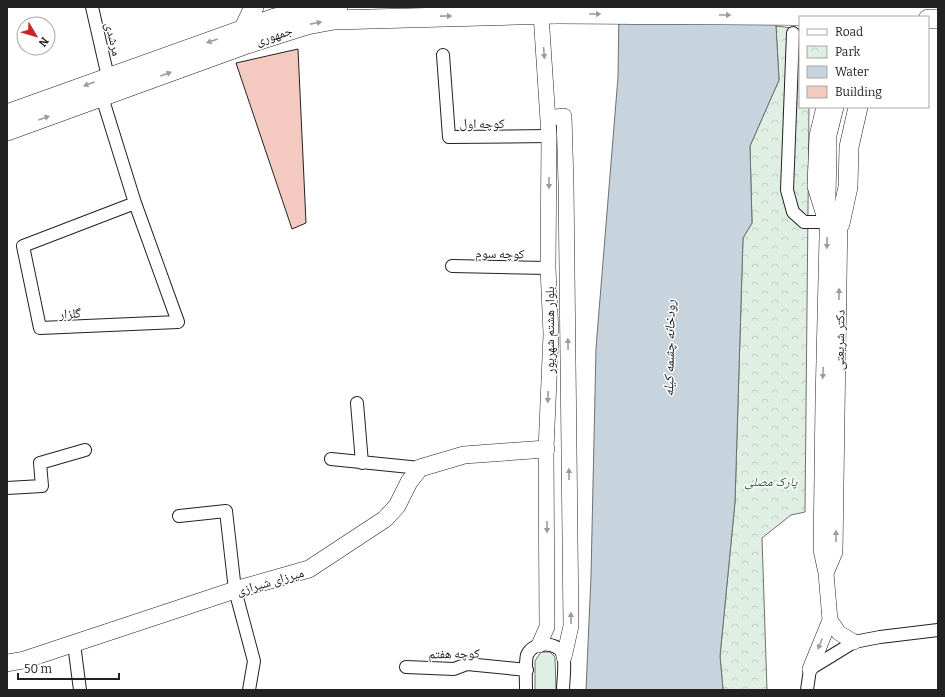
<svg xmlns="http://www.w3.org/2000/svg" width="945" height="697" font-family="Bitter,'Noto Naskh Arabic',serif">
<defs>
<pattern id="park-crowns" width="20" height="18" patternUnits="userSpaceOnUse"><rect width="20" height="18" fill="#e0efe3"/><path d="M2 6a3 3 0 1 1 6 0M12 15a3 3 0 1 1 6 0" fill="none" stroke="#c0cdc2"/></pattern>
</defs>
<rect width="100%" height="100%" fill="#fff"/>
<path fill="#e0efe3" stroke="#6f6f6f" d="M 541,652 L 550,652 L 555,657 L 556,690 L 535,690 L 535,661 Z"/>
<path fill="url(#park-crowns)" stroke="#6f6f6f" d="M 776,26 L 800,29 L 800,107 L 809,107 L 805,512 L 791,515 L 762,538 L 767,690 L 723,690 L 720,656 L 735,502 L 743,238 L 752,223 L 750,146 L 779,80 Z"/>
<path fill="#c7d3dd" stroke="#6f6f6f" d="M 619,7 L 769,7 L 776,26 L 779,80 L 750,146 L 752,223 L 743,238 L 735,502 L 720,656 L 723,690 L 586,690 L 591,576 L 596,348 L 618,77 Z"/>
<path fill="#f3c9c0" stroke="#222" d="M 298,49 L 306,223 L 292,229 L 236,63 Z"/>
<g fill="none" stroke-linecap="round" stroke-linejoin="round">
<g stroke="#222" stroke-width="14">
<path id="minor" d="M 92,7 L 108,77
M 793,33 L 787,190 L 793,212 L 804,222 L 828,222
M 443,55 L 449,137 L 549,136
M 102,97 L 135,203 L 178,322 L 40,328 L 23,246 L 135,203
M 452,266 L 548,268
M 357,403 L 362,463
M 331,459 L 420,468
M 7,488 L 42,486 L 40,463 L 85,450
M 179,516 L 226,511 L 235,590 L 254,661 L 249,690
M 74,644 L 80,690
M 406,667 L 454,669 L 467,664 L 527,670
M 526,690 C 526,682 525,662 527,655 C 533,641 558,641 563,655 C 566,663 563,681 563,690
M 807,690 L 810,669 L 854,642 L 880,637 L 938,630"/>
</g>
<g stroke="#222" stroke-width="16">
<path id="tertiary" d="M 548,118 L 564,116 L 566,183 L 571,626 L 564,657
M 826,573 L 835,552 L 840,214
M 830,620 L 839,633 L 854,642
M 539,645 L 547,627 L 546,449 L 551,334 L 548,268 L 549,136 L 541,14
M 810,669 L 830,620 L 826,573 L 821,550 L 823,401 L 829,155 L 829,135 L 836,107"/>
</g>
<g stroke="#222" stroke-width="18">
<path id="secondary" d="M 7,663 L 24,660 L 235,590 L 309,569 L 385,519 L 397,506 L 409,482 L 420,468 L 464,455 L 546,449"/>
</g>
<g stroke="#222" stroke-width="20">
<path id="primary" d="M 928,19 L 938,19
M 243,30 L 254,7
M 826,107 L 819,136 L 817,186 L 828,222
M 7,114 L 275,18 L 305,11 L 338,8
M 7,131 L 244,45 L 307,25 L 334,20 L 556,14
M 840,224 L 848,187 L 849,147 L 858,107"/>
</g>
<use href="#minor" stroke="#fff" stroke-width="12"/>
<use href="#tertiary" stroke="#fff" stroke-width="15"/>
<use href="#secondary" stroke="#fff" stroke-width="17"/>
<use href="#primary" stroke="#fff" stroke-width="19"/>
<g stroke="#222" stroke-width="20" stroke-linecap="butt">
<path id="primary-bridge" d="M 556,14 L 881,16"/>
</g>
<use href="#primary-bridge" stroke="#fff" stroke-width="19"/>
</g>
<defs><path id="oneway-solid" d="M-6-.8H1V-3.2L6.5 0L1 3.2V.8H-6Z"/></defs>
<g fill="#9c9c9c">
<use href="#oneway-solid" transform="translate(595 14)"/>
<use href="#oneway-solid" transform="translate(725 15)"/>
<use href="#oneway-solid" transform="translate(446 16) rotate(-1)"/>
<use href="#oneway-solid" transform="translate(316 23) rotate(-11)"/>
<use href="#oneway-solid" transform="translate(212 41) rotate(161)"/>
<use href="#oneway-solid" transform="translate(544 53) rotate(86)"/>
<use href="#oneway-solid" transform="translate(166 74) rotate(-20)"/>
<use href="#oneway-solid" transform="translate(89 84) rotate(160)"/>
<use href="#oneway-solid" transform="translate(44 118) rotate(-20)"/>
<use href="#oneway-solid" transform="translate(549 183) rotate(90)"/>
<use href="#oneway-solid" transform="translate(827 243) rotate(92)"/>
<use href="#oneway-solid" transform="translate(839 294) rotate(-89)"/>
<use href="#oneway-solid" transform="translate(568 344) rotate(-91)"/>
<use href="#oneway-solid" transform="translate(823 373) rotate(92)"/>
<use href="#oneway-solid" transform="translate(548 397) rotate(92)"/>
<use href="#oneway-solid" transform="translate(569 474) rotate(-91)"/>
<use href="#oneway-solid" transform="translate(547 527) rotate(90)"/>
<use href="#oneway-solid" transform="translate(836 536) rotate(-89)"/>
<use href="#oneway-solid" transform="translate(571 618) rotate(-91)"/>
<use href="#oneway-solid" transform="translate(820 644) rotate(112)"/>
</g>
<g text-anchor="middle" stroke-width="3" stroke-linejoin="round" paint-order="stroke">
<g font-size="13" fill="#222" stroke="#fff">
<text transform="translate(274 35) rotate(-18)" y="5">جمهوری</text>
<text transform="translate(114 39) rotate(77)" y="5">مرشدی</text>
<text x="482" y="128">کوچه اول</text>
<text transform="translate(500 253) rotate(1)" y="5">کوچه سوم</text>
<text transform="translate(70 313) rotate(-3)" y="5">گلزار</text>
<text transform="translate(549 330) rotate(-90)" y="5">بلوار هشتم شهریور</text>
<text transform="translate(839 340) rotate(-89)" y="5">دکتر شریعتی</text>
<text transform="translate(270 581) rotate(-16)" y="5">میرزای شیرازی</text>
<text transform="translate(454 653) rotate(-1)" y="5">کوچه هفتم</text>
</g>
<g font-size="13" font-style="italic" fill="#2f5e38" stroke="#fff">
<text x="771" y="486">پارک مصلی</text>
</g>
<g font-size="14" font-style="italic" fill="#222" stroke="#fff">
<text transform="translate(669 348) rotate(-89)" y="5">رودخانه چشمه کیله</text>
</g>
</g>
<rect width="945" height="697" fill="none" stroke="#222222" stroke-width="16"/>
<rect x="799" y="16" width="130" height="92" fill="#ffffff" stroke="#a7a7a7"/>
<rect x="807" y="29" width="20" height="6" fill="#ffffff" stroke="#a7a7a7"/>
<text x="835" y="36" font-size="12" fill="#222222">Road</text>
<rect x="807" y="46" width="20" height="12" fill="url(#park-crowns)" stroke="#a7a7a7"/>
<text x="835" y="56" font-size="12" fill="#222222">Park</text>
<rect x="807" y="66" width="20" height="12" fill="#c7d3dd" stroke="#a7a7a7"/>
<text x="835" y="76" font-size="12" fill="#222222">Water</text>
<rect x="807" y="86" width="20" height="12" fill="#f3c9c0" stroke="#a7a7a7"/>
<text x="835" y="96" font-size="12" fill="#222222">Building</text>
<g transform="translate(36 36) rotate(128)"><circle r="19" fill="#ffffff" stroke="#a7a7a7"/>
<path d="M0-3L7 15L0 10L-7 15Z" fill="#c62828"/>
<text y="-6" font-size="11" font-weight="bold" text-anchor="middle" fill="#222222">N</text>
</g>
<path d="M18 673v6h101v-6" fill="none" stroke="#222222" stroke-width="2"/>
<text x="24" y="673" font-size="12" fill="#222222" stroke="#ffffff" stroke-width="3" paint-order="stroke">50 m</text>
</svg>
